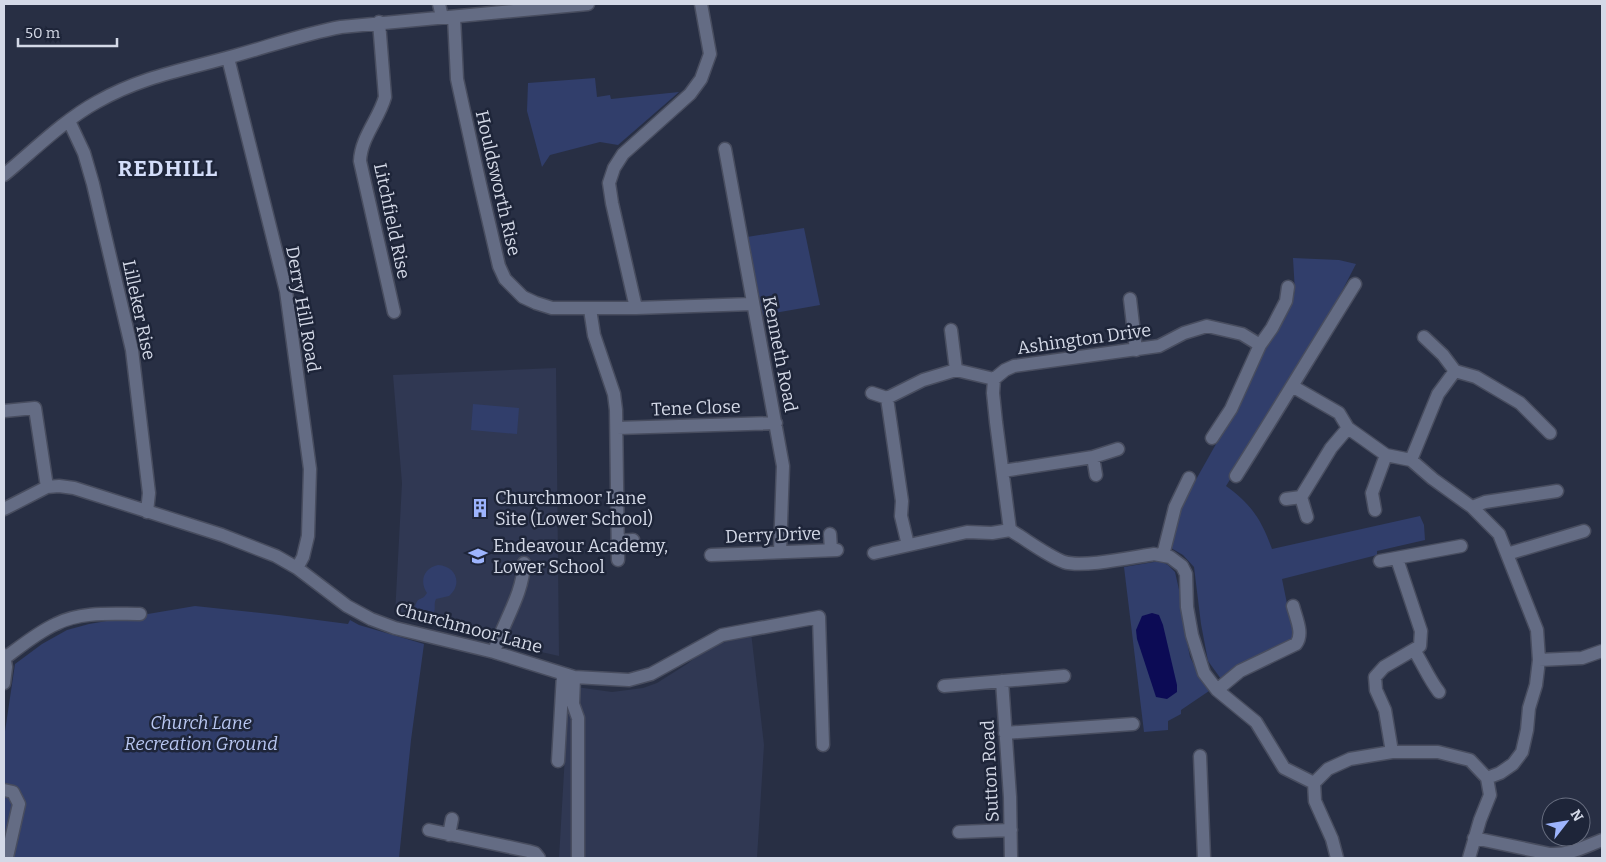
<svg xmlns="http://www.w3.org/2000/svg" width="1606" height="862" font-family="Bitter,serif">
<rect width="100%" height="100%" fill="#282f44"/>
<path fill="#303853" d="M 556,368 L 559,656 L 497,642 L 395,615 L 402,483 L 393,375 Z
M 751,632 L 764,745 L 757,858 L 559,858 L 569,686 L 612,692 L 643,688 L 657,683 L 687,664 L 715,642 Z"/>
<path fill="#313e6b" d="M 595,78 L 597,97 L 610,95 L 611,99 L 679,92 L 618,145 L 600,142 L 550,155 L 542,167 L 527,111 L 528,83 Z
M 804,228 L 820,305 L 763,315 L 747,237 Z
M 1293,258 L 1339,260 L 1356,264 L 1314,345 L 1226,486 C 1252,505 1261,519 1272,549 L 1420,516 L 1424,525 L 1425,540 L 1377,551 L 1377,555 L 1282,579 L 1294,638 L 1221,679 L 1208,661 L 1201,624 L 1194,567 L 1183,555 L 1171,548 L 1180,508 L 1225,428 L 1295,292 Z
M 473,404 L 519,408 L 517,434 L 471,430 Z
M 1160,561 L 1168,565 L 1175,572 L 1180,594 L 1183,621 L 1190,657 L 1200,677 L 1209,691 L 1181,710 L 1181,714 L 1168,721 L 1168,730 L 1144,732 L 1124,567 Z
M 438,565 C 456,566 463,584 449,596 L 436,599 C 433,605 437,610 432,616 L 422,618 C 414,614 413,607 418,600 L 424,597 L 427,593 C 419,581 424,568 438,565 Z
M 195,606 L 279,615 L 348,624 L 350,620 L 359,625 L 424,644 L 411,740 L 399,858 L 4,858 L 4,738 L 15,664 L 42,644 L 67,630 L 89,624 Z"/>
<path fill="#0c0b55" d="M 1152,613 L 1159,615 L 1163,625 L 1177,685 L 1177,692 L 1167,699 L 1156,697 L 1137,639 L 1136,630 L 1142,616 Z"/>
<g fill="none" stroke-linecap="round" stroke-linejoin="round">
<g stroke="#484d5f" stroke-width="15">
<path id="minor" d="M 439,4 L 442,17
M 454,17 L 457,79 L 480,184 L 499,266 L 505,279 L 523,297 L 536,303 L 552,308 L 636,308 L 752,304
M 379,22 L 385,97 C 379,119 361,137 360,161 L 394,312
M 228,58 L 286,291 L 310,469 L 308,536 L 303,557 L 297,568
M 69,121 L 84,153 L 93,184 L 132,350 L 149,493 L 147,512
M 725,149 L 783,466 L 780,552
M 4,175 C 33,151 64,120 97,102 C 141,77 183,70 230,57 C 267,47 303,34 341,27 L 588,4
M 1130,299 L 1136,350
M 636,308 L 612,203 L 609,183 L 614,168 L 623,154 L 690,94 L 701,79 L 710,54 L 701,4
M 590,309 L 594,335 L 614,394 L 616,410 L 618,560
M 951,330 L 956,370
M 1424,337 L 1443,355 L 1455,371 L 1476,377 L 1520,403 L 1550,433
M 1260,345 L 1242,334 L 1207,326 L 1184,333 L 1159,346 L 1014,366 L 1005,370 L 994,379 L 993,393 L 996,422 L 1010,530 C 1027,540 1046,555 1064,562 C 1083,568 1133,557 1154,554 L 1170,557 L 1182,566 L 1186,574 L 1187,607 L 1192,635 L 1204,673 L 1217,690 L 1256,722 L 1284,768 L 1314,783
M 1292,386 L 1339,413 L 1348,428 L 1386,455 L 1411,460 L 1433,479 L 1472,507 L 1499,534 L 1537,630 L 1539,660 L 1536,685 L 1529,708 L 1527,730 L 1522,752 L 1513,764 L 1500,773 L 1487,778
M 872,393 L 887,398
M 4,411 L 35,408 L 47,487
M 617,428 L 776,423
M 1212,438 L 1231,409 L 1260,345 L 1272,328 L 1286,301 L 1288,287
M 1093,457 L 1096,475
M 1411,460 L 1438,394 L 1455,371
M 1003,471 L 1093,457 L 1118,449
M 1236,476 C 1276,413 1315,348 1355,284
M 1301,497 L 1331,448 L 1348,428
M 1286,499 L 1301,497 L 1307,517
M 1472,507 L 1485,502 L 1557,491
M 4,509 L 47,487 L 59,486 L 74,488 L 222,535 L 276,556 L 297,568 L 347,606 L 371,619 L 395,628 L 494,652 L 574,677 L 629,680 L 651,674 L 722,635 L 819,617 L 823,745
M 1375,510 L 1372,493 L 1386,455
M 830,534 L 831,550
M 618,541 L 633,540
M 908,545 L 901,516 L 902,501 L 887,398 L 923,380 L 956,370 L 994,379
M 874,553 L 967,532 L 992,533 L 1010,530
M 1507,554 L 1584,531
M 711,555 L 837,550
M 1163,555 L 1175,507 L 1189,478
M 1380,561 L 1461,546
M 1414,650 C 1423,664 1429,679 1439,692
M 494,652 C 503,622 523,595 524,563
M 4,655 L 6,667 L 4,683
M 5,658 C 21,646 38,632 56,624 C 81,611 113,614 140,614
M 1539,660 L 1582,658 L 1602,651
M 574,677 L 573,704 L 578,718 L 578,858
M 1002,681 L 1010,797 L 1011,858
M 944,686 L 1064,676
M 1217,690 L 1240,671 L 1296,644 C 1304,634 1296,618 1293,606
M 1005,733 L 1133,724
M 1392,752 L 1385,710 L 1376,690 L 1375,677 L 1384,667 L 1420,646 L 1421,631 L 1397,559
M 1200,756 L 1204,858
M 558,761 L 563,674
M 1314,783 L 1328,769 L 1350,759 L 1392,752 L 1438,752 L 1470,760 L 1487,778
M 1314,783 L 1315,801 L 1332,839 L 1337,858
M 4,790 L 13,792 L 19,804 L 7,857
M 429,830 L 528,851 L 535,853 L 539,858
M 959,832 L 1011,830
M 449,835 L 452,819
M 1474,838 L 1550,854 C 1570,855 1584,847 1602,840
M 1469,858 L 1480,820 L 1490,795 L 1487,778"/>
</g>
<use href="#minor" stroke="#646c84" stroke-width="12"/>
</g>
<defs>
<g id="building-bare" transform="scale(1.5)"><path d="M-4-6H4V6H1V3H-1V6H-4ZM-2.5-4.3h1.7v1.8h-1.7ZM.8-4.3h1.7v1.8H.8ZM-2.5-1h1.7V.8h-1.7ZM.8-1h1.7V.8H.8Z" fill="#9db4fd" stroke="#1e2539" stroke-width="2.5" paint-order="stroke"/></g>
<g id="school-bare" transform="scale(1.5)"><path d="M0-5L7-2L0 1L-7-2ZM-4 1L0 2.5L4 1V4Q0 6-4 4Z" fill="#9db4fd" stroke="#1e2539" stroke-width="2.5" paint-order="stroke"/></g>
</defs>
<g fill-rule="evenodd">
<use href="#building-bare" x="480" y="508"/>
<use href="#school-bare" x="478" y="556"/>
</g>
<g text-anchor="middle" stroke-width="5" stroke-linejoin="round" paint-order="stroke">
<g font-size="18" fill="#d4d9e7" stroke="#1e2539">
<text transform="translate(498 183) rotate(77)" y="6">Houldsworth Rise</text>
<text transform="translate(392 221) rotate(78)" y="6">Litchfield Rise</text>
<text transform="translate(303 309) rotate(80)" y="6">Derry Hill Road</text>
<text transform="translate(139 310) rotate(78)" y="6">Lilleker Rise</text>
<text transform="translate(1084 339) rotate(-8)" y="6">Ashington Drive</text>
<text transform="translate(780 354) rotate(79)" y="6">Kenneth Road</text>
<text transform="translate(696 408) rotate(-2)" y="6">Tene Close</text>
<text transform="translate(773 535) rotate(-2)" y="6">Derry Drive</text>
<text transform="translate(469 628) rotate(15)" y="6">Churchmoor Lane</text>
<text transform="translate(990 771) rotate(-93)" y="6">Sutton Road</text>
</g>
<g font-size="18" fill="#d4d9e7" stroke="#1e2539" text-anchor="start">
<text x="495" y="504">Churchmoor Lane<tspan x="495" dy="21">Site (Lower School)</tspan></text>
<text x="493" y="552">Endeavour Academy,<tspan x="493" dy="21">Lower School</tspan></text>
</g>
<g font-size="18" font-style="italic" fill="#b9c7f2" stroke="#1e2539">
<text x="201" y="729">Church Lane<tspan x="201" dy="21">Recreation Ground</tspan></text>
</g>
<g font-size="22" font-weight="bold" letter-spacing="1" fill="#d3ddf9" stroke="#1e2539">
<text x="168" y="176">REDHILL</text>
</g>
</g>
<rect width="1606" height="862" fill="none" stroke="#d4d9e7" stroke-width="10"/>
<g transform="translate(1566 822) rotate(59)"><circle r="24" fill="#1e2539" stroke="#676d7f"/>
<path d="M0-4L9 19L0 12L-9 19Z" fill="#9db4fd"/>
<text y="-8" font-size="14" font-weight="bold" text-anchor="middle" fill="#d4d9e7">N</text>
</g>
<path d="M18 38v8h99v-8" fill="none" stroke="#d4d9e7" stroke-width="2.5"/>
<text x="25" y="38" font-size="15" fill="#d4d9e7" stroke="#1e2539" stroke-width="4" paint-order="stroke">50 m</text>
</svg>
